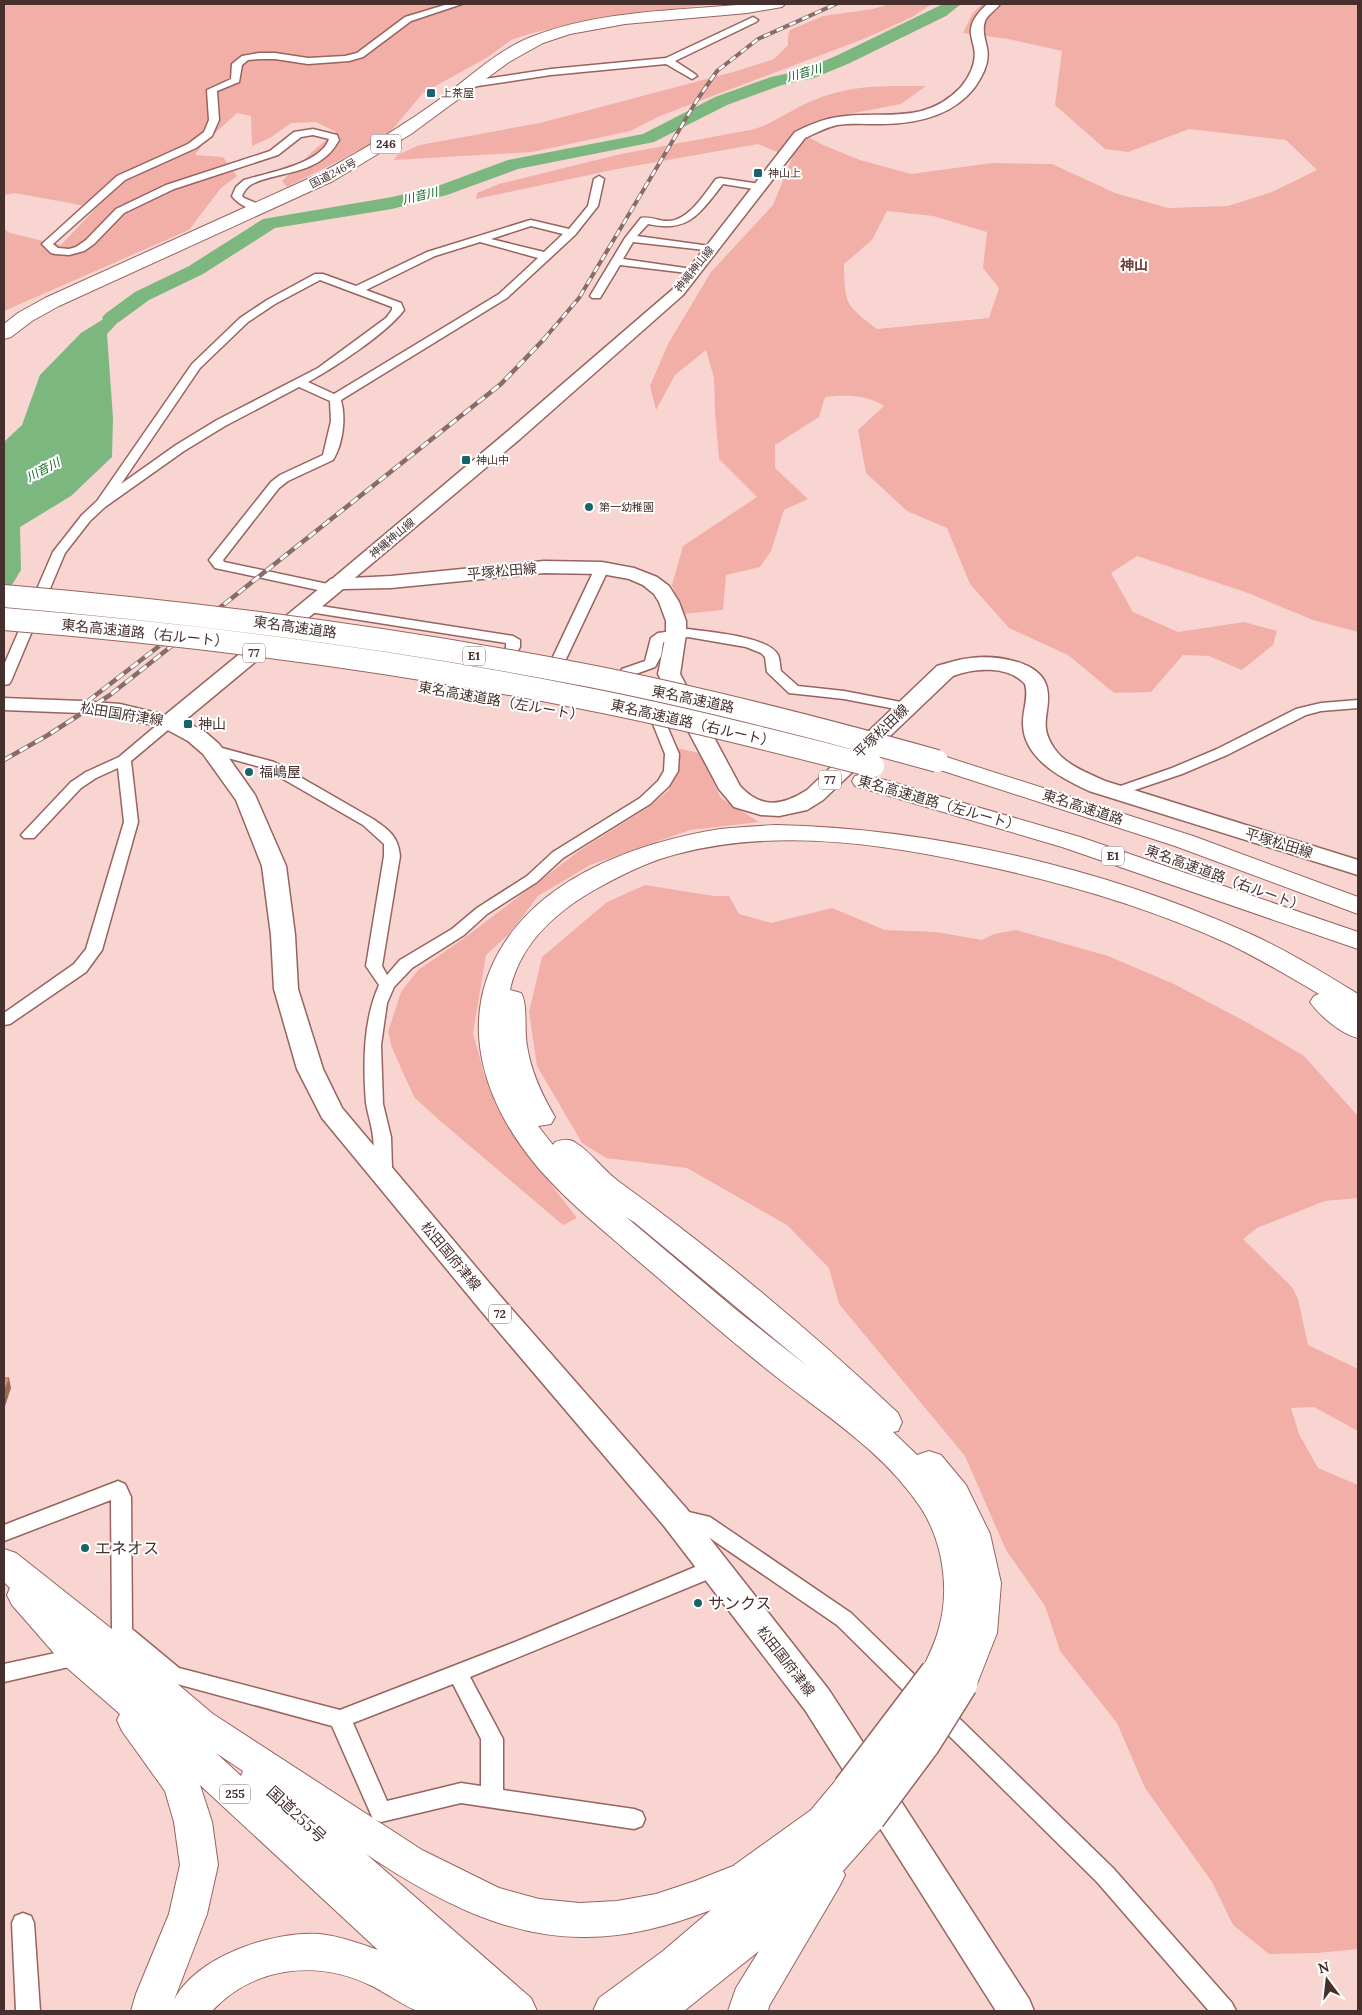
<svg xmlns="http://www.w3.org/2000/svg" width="1362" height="2015" font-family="Lora,'Noto Sans JP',serif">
<rect width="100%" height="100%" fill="#f9d5d1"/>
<path fill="#f1afa8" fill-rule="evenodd" d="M 4,4 L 712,4 L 568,25 L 532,33 L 511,40 L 488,57 L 423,93 L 386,137 L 287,187 L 282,181 L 313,151 L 336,132 L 316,122 L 291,123 L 270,138 L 252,146 L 251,116 L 237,113 L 202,145 L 195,155 L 223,157 L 237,176 L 221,188 L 189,230 L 4,311 L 4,229 L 10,233 L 61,245 L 96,208 L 15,193 L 4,195 Z
M 889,4 L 932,4 L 912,17 L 866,38 L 660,116 L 630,131 L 532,152 L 394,160 L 397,155 L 420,145 L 540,123 L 737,71 L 774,59 L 788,45 L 788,36 L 790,30 L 823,16 L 873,9 Z
M 982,4 L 1358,4 L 1358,632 L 1313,620 L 1248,593 L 1137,556 L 1111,573 L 1133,612 L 1178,632 L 1244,622 L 1277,631 L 1273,645 L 1242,670 L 1209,656 L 1183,655 L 1151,692 L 1114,693 L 1068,655 L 1009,628 L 970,584 L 947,528 L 907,511 L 866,473 L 858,430 L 884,406 C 865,394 847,395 825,397 L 819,417 L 775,445 L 775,468 L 808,499 L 784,510 L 771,551 L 760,567 L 726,575 L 723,610 L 683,614 L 672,585 L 683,546 L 757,497 L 719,459 L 715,412 L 714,378 L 706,350 L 675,375 L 656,410 L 650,386 L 668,344 L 711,272 L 773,205 L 792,158 L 758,144 L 617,169 L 476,199 L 477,193 L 499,184 L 621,154 L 755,129 C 776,122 794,108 814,100 C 853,84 885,86 926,86 L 901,104 L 828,118 L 796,130 L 823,145 L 860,160 L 911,174 L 992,163 L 1052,164 L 1115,193 L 1168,208 L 1228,206 L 1272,192 L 1317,170 L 1286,140 L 1189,129 L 1128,152 L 1105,149 L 1055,105 L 1062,51 L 1008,39 L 963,33 L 972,14 ZM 887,211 L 933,216 L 987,232 L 983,268 L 999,288 L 989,318 L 877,329 C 845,304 845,305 844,264 L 872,240 Z
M 677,748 L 699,753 L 721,798 L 759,822 L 690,830 L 590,865 L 538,896 L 510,933 L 486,955 L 473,1033 L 485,1077 L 519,1143 L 577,1218 L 563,1225 L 439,1120 L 414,1097 L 392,1048 L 388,1032 L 401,992 L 418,970 L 463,939 L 579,851 L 650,806 L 669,790 L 680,761 Z
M 645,885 L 714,896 L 729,896 L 739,914 L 771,923 L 832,908 L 885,930 L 936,932 L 982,940 L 994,934 L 1016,930 L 1108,956 L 1174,984 L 1250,1024 L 1304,1056 L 1358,1116 L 1358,1198 L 1325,1201 L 1257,1228 L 1243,1239 L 1292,1287 L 1298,1299 L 1308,1345 L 1358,1369 L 1358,1431 L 1314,1407 L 1291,1408 L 1299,1434 L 1318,1468 L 1358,1485 L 1358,1949 L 1317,1953 L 1269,1954 L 1233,1925 L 1212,1882 L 1145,1788 L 1117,1723 L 1060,1651 L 1045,1606 L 1006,1550 L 965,1456 L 839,1304 L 829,1268 L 787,1225 L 687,1168 L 606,1158 L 582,1143 L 537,1066 L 529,1012 L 542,957 L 607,902 Z"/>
<path fill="#7db780" d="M 145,293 L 107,334 L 113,418 L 112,457 L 71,496 L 20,527 L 21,570 L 4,598 L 4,442 L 22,425 L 40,375 L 81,333 Z"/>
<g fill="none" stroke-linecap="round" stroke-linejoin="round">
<path fill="#7db780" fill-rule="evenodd" d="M 943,4 L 961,4 L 946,16 L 850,63 L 814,78 L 782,85 L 727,105 L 654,142 L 518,169 L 447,195 L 392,209 L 275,228 L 203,274 L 149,300 L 119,322 L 112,324 L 105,322 L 102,318 L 105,314 L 135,292 L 189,266 L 263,219 L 392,197 L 435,187 L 508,160 L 643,134 L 715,97 L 771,77 L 803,70 L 838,55 Z"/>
<g stroke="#97645f" stroke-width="3">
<path id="street" d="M 448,4 L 462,4 L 411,21 L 363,57 L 349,61 L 308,64 L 275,59 L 259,59 L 248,60 L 242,65 L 239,82 L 217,91 L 219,120 L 212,136 L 196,148 L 125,180 L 53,244 L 58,248 L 69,249 L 76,247 L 86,240 L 116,209 L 166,185 L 270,151 L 294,132 L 313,129 L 337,135 L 339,140 C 335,147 331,153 324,158 C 302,175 274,173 252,184 C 247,187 244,191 242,196 L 244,198 L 263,206 L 264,208 L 263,210 C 252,212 238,204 232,196 L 236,187 L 244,180 C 267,173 321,164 329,139 L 313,135 L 301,137 L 278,155 L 174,189 L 124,213 L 94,244 L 84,251 L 69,255 L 55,254 L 51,253 L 42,244 L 117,176 L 188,144 L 204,132 L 209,120 L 207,90 L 231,79 L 232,64 L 242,56 L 259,53 L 275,53 L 308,58 L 345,56 L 357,53 L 405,17 Z
M 753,17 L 758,20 L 756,22 L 675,61 L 695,74 L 697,76 L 692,79 L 666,64 L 551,75 L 471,87 L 466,84 L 471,81 L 551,69 L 666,58 Z
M 599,176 L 604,179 L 598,206 L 575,235 L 507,298 L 341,400 C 346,418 343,444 333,460 L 288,481 L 279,488 L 223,560 L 224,562 L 337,586 L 339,589 L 337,592 L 332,593 L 215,568 L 209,560 L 271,482 L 280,475 L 323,455 L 331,421 L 330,401 L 299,387 L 225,426 L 184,451 L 105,507 L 90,521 L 65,553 L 11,681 L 9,684 L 4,685 L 4,665 L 53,552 L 82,515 L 97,501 L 192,364 L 240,318 L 267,300 L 315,274 L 323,274 L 356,286 L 427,252 L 527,221 L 531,220 L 569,229 L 588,206 L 594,179 ZM 531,226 L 563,234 L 544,252 L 491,239 ZM 480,242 L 538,258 L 499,294 L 334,394 L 308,382 C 334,368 387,333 404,310 L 401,303 L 366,290 L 435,256 ZM 320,280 L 392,307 L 392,310 L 386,318 L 318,368 L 217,420 L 176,445 L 121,484 L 200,368 L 248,322 L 275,304 Z
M 720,178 L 760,184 L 765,187 L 760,190 L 723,184 C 699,214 689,233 648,224 L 637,236 L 710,246 L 714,247 L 715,249 L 714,251 L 633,242 L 623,259 L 692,269 L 697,272 L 696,274 L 620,265 L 600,298 L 592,298 L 590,296 L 625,238 L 641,218 C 651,216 660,222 669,221 C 689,220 705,193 716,179 Z
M 602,564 L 609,568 L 557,678 L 550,682 L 545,681 L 543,678 L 595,568 Z
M 308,604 L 513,636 L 520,640 L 520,647 L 506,671 L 501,672 L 494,668 L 506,647 L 506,643 L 303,611 L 301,608 L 303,605 Z
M 688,629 C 708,632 768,636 778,655 C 780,659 780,666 781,671 L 798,686 L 844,691 L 906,703 L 911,704 L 913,707 L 911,710 L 906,711 L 844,699 L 789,693 L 767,672 L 765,657 L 761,653 L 746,647 L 688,637 L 667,640 L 663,643 L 661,656 L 655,667 L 633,675 L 631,679 L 633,687 L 643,692 L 659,707 L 679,754 L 678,771 L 669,786 L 650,804 L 563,858 L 537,882 L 487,914 L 464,935 L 412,968 L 394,987 L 387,1003 L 381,1045 L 383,1104 L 391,1137 L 392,1168 L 395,1178 L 392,1182 L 386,1184 L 380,1182 C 371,1168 375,1153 373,1137 C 372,1126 368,1115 366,1103 C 363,1064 363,1021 379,985 L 366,966 L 384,856 L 384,844 L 363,825 L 264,768 L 206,752 L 204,749 L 206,746 L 211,745 L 274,762 L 373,819 C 389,830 398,836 400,856 L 382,966 L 387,975 L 400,960 L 452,929 L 477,908 L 527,876 L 553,852 L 640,798 L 658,781 L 664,771 L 665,754 L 653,724 L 646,709 L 633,698 L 622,692 L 617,679 L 622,669 L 645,661 L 651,638 L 658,633 Z
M 1358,700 L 1358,708 L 1321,711 L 1306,715 L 1227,755 L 1182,774 L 1117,796 L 1112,795 L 1110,792 L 1112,789 L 1172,768 L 1217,749 L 1296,709 L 1321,703 Z
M 169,718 L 174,719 L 176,722 L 174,725 L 131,761 L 138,822 L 102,950 L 86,972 L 10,1024 L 4,1025 L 4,1013 L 74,964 L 86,949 L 124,822 L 118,768 L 96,778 L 81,788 L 34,838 L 24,838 L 21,835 L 71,782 L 86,772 L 119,757 L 164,719 Z
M 118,1481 L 125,1484 L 131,1497 L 132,1629 L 179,1668 L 340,1710 L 515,1642 L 707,1562 L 714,1560 L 721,1562 L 724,1568 L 721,1574 L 470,1677 L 503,1739 L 503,1790 L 634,1809 L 642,1812 L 645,1819 L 642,1826 L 634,1829 L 461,1803 L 381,1822 L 373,1819 L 332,1726 L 166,1681 L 123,1646 L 115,1650 L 108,1647 L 105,1641 L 112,1630 L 111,1500 L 4,1541 L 4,1525 ZM 453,1684 L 481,1739 L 481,1786 L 461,1783 L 387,1801 L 353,1723 Z
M 676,1509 L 710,1517 L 851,1613 L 1113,1868 L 1232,2003 L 1236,2011 L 1209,2011 L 1097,1882 L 837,1625 L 698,1530 L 669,1523 L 666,1517 L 669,1511 Z
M 79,1648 L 86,1651 L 89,1657 L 86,1663 L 4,1682 L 4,1664 Z
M 23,1913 L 31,1916 L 34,1923 L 40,2011 L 16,2011 L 12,1923 L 15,1916 Z"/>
</g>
<g stroke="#97645f" stroke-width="3">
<path id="secondary" d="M 987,4 L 1000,4 C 996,10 988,14 985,21 C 982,31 985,38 987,48 C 990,62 983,75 975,87 C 952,117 914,124 879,124 C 865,124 850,123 837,125 C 825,128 816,133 805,138 L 683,295 L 520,439 L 344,587 L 338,588 L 332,587 L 329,583 L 332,579 L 508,431 L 673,289 L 795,132 C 809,125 823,119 838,117 C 884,110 924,126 961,87 C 970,76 977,62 974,48 C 973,42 970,35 971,29 C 972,19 980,11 987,4 Z"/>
</g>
<g stroke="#97645f" stroke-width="3">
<path id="primary" d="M 544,561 L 602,562 L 634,568 L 657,577 L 669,586 L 679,602 L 686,621 L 686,634 L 680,674 L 740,786 C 761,809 782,806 807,790 L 937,666 C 948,663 959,659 971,658 C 994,655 1041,660 1047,688 C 1052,712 1037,723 1054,748 C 1065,765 1088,773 1105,781 L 1358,860 L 1358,875 L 1089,791 C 1061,778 1022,758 1023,722 C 1023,709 1029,697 1025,684 C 1008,665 974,668 953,676 L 823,800 L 807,810 L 779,816 L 761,815 L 734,807 L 719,789 L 658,674 L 666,634 L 666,621 L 659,602 L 654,594 L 643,585 L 629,579 L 602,574 L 544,573 L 391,588 L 343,589 L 184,721 L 204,731 L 219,744 L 255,795 L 286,866 L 295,935 L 298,989 L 323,1069 L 342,1108 L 502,1298 L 686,1508 L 829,1690 L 1029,1999 L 1034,2011 L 996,2011 L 805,1710 L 664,1526 L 482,1312 L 322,1118 L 297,1069 L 274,989 L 271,935 L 262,866 L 236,800 L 203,754 L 188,741 L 162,727 L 120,718 L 81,713 L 4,710 L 4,698 L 81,701 L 120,704 L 165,715 L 331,579 L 391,576 Z"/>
</g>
<g stroke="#97645f" stroke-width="2">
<path id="highway" d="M 748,4 L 785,4 L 782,7 L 747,13 L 625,24 L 570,34 L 543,43 L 509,62 L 411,134 L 333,181 L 59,306 L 32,321 L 11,337 L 4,339 L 4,324 L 18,313 L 45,298 L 321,173 C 363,150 404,125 443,97 C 471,76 498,50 531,37 C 599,10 676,11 748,4 Z
M 937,754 L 1193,836 L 1358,897 L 1358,914 L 1175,846 L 928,766 L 925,761 L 928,756 Z
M 864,774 L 1080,837 L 1358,932 L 1358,949 L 1062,847 L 855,786 L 852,781 L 855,776 Z
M 776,825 C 930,828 1104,868 1246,932 C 1285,949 1322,972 1358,994 L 1358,1038 C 1341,1034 1320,1016 1310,1002 L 1314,996 L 1319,994 C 1290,977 1260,959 1229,944 C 1149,907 1062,882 976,864 C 878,843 775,828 677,854 C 649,861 623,874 598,888 C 558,910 520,943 510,990 L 521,993 C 528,1004 524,1031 527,1046 C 531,1072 542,1095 555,1117 L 551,1124 L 538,1126 L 553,1145 L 555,1142 C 562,1140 569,1138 576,1143 C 592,1153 603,1170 618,1181 C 716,1252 810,1330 898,1413 L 902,1422 L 898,1431 L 893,1432 L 917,1455 L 929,1451 L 941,1455 L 966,1485 L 990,1534 L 1001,1583 L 997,1633 L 973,1694 L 960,1698 L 947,1694 L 944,1687 L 938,1689 L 925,1684 L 920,1674 C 927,1659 935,1644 939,1628 C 950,1589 943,1542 921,1508 C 884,1452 826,1416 774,1375 C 727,1338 682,1298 636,1259 C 603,1230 569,1203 540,1170 C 484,1105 454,1020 505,942 C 551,873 641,842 720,829 C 738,827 757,826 776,825 ZM 626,1217 L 634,1222 L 807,1366 L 735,1309 Z
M 4,1549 L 16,1553 L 122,1637 L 213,1714 L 422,1850 L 499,1888 L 539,1899 L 580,1903 L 617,1901 L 656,1894 L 695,1881 L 733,1866 L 811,1810 L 837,1779 L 850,1774 L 863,1779 L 869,1790 L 863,1801 L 868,1800 L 881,1804 L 887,1816 L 881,1828 L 843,1871 L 845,1875 L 839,1887 L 769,2006 L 768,2011 L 728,2011 L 736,1988 L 759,1951 L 684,2011 L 593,2011 L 599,1998 L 663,1951 L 711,1910 C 669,1926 626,1938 581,1937 C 503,1937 429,1896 366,1854 L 531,1998 L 537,2011 C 510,2011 483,2011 457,2011 C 444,2011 431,2013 419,2011 C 410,2010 383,1991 372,1986 C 318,1959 254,1966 212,2011 L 131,2011 L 136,1994 L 169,1914 L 180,1865 L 174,1822 L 165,1791 L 122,1731 L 117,1720 L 120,1714 L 66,1667 L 12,1605 L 7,1595 L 10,1588 L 4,1582 ZM 216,1753 L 243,1771 L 241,1776 ZM 200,1785 L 378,1950 C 359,1943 339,1936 319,1934 C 272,1931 197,1956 174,2000 L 207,1914 L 218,1865 L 212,1822 Z"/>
</g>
<use href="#street" fill="#fff" fill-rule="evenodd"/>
<use href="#secondary" fill="#fff" fill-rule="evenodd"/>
<use href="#primary" fill="#fff" fill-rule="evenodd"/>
<use href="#highway" fill="#fff" fill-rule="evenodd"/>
<g stroke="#876c68" stroke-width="4">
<path id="rail-far1" d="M 544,339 L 579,298 L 697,100 L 717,71 L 758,39 L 836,4"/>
</g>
<g stroke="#876c68" stroke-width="4.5">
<path id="rail" d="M 88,701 L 167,640
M 4,760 L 48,735 L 110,695 L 501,384 L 545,338"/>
</g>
<use href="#rail-far1" stroke="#fff" stroke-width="2.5" stroke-dasharray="7" stroke-linecap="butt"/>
<use href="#rail" stroke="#fff" stroke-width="3" stroke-dasharray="9" stroke-linecap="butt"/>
<g stroke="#97645f" stroke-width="24" stroke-linecap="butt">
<path id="highway-bridge-far1" d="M 4,596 C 201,613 396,638 590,676 C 707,699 822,729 937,761
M 4,619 C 200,635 395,660 588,699 C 684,718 778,742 873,766"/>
</g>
<g stroke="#97645f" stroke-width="38" stroke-linecap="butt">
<path id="highway-bridge" d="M 850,1790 L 938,1674
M 868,1816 L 923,1742 L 960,1683"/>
</g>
<use href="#highway-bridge-far1" stroke="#fff" stroke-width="22"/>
<use href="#highway-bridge" stroke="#fff" stroke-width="35"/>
</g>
<path fill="#9e6b54" d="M 9,1378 L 11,1388 L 4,1409 L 4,1393 Z"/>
<path fill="#e19978" stroke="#9e6b54" d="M 4,1378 L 9,1378 L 4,1393 Z"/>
<g fill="#17646c" stroke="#fff" stroke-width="2">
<rect x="426" y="88" width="10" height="10" rx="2.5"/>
<rect x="753" y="168" width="10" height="10" rx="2.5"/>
<rect x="461" y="455" width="10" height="10" rx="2.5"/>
<circle cx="589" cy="507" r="5"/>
<rect x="183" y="719" width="10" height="10" rx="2.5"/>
<circle cx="249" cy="772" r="5"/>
<circle cx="85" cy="1548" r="5"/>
<circle cx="698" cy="1603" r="5"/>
</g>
<g text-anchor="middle" stroke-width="4" stroke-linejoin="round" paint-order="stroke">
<g font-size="11" fill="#46302d" stroke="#fff" text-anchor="start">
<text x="441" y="97">上茶屋</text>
<text x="768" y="177">神山上</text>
<text x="476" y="464">神山中</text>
<text x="599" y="511">第一幼稚園</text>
</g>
<g font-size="11" fill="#46302d" stroke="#fff">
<text transform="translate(333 173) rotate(-27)" y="4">国道246号</text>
<text transform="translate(694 269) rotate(-51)" y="4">神縄神山線</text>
<text transform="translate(392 538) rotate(-40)" y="4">神縄神山線</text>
</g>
<g font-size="12" font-style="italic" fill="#0b631e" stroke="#fff">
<text transform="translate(804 73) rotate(-16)" y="4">川音川</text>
<text transform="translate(420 196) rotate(-14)" y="4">川音川</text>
<text transform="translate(43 470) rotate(-28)" y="4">川音川</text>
</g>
<g fill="#fff" stroke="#7e6e6c" stroke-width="1">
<rect x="371" y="134.5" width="30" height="19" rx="4"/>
<rect x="243" y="643.5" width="22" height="19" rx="4"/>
<rect x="463" y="646.5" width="22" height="19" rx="4"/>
<rect x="819" y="770.5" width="22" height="19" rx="4"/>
<rect x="1102" y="846.5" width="22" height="19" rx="4"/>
<rect x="489" y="1304.5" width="22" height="19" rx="4"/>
<rect x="220" y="1784.5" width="30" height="19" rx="4"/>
</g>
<g font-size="12" font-weight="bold" fill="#46302d">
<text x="386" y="148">246</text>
<text x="254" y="657">77</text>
<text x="474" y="660">E1</text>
<text x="830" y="784">77</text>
<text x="1113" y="860">E1</text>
<text x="500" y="1318">72</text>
<text x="235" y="1798">255</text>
</g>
<g font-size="14" font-weight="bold" fill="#71413d" stroke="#fff">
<text x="1134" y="270">神山</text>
</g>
<g font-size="14" fill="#46302d" stroke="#fff">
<text transform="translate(502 571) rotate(-5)" y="5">平塚松田線</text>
<text transform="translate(295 627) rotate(8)" y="5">東名高速道路</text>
<text transform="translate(145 633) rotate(6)" y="5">東名高速道路（右ルート）</text>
<text transform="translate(693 699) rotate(12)" y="5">東名高速道路</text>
<text transform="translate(501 701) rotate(10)" y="5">東名高速道路（左ルート）</text>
<text transform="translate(122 714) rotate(9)" y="5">松田国府津線</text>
<text transform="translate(693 723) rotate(13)" y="5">東名高速道路（右ルート）</text>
<text transform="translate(881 731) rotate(-44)" y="5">平塚松田線</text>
<text transform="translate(939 803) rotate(16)" y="5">東名高速道路（左ルート）</text>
<text transform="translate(1083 807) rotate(18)" y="5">東名高速道路</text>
<text transform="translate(1279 843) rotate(17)" y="5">平塚松田線</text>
<text transform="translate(1225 878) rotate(20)" y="5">東名高速道路（右ルート）</text>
<text transform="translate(451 1256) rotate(50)" y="5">松田国府津線</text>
<text transform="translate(786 1661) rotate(52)" y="5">松田国府津線</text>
</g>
<g font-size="14" fill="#46302d" stroke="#fff" text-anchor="start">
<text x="198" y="729">神山</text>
<text x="259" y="777">福嶋屋</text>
</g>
<g font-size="16" fill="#46302d" stroke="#fff" text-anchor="start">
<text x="95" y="1554">エネオス</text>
<text x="708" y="1609">サンクス</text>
</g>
<g font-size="16" fill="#46302d" stroke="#fff">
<text transform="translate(297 1814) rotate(43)" y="6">国道255号</text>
</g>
</g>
<rect width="1362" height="2015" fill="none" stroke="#46302d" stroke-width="10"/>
<g transform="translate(1327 1980) rotate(345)" stroke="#ffffff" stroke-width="4" paint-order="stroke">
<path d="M0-4L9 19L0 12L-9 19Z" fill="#46302d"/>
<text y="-8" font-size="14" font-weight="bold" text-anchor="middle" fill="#46302d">N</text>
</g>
</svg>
